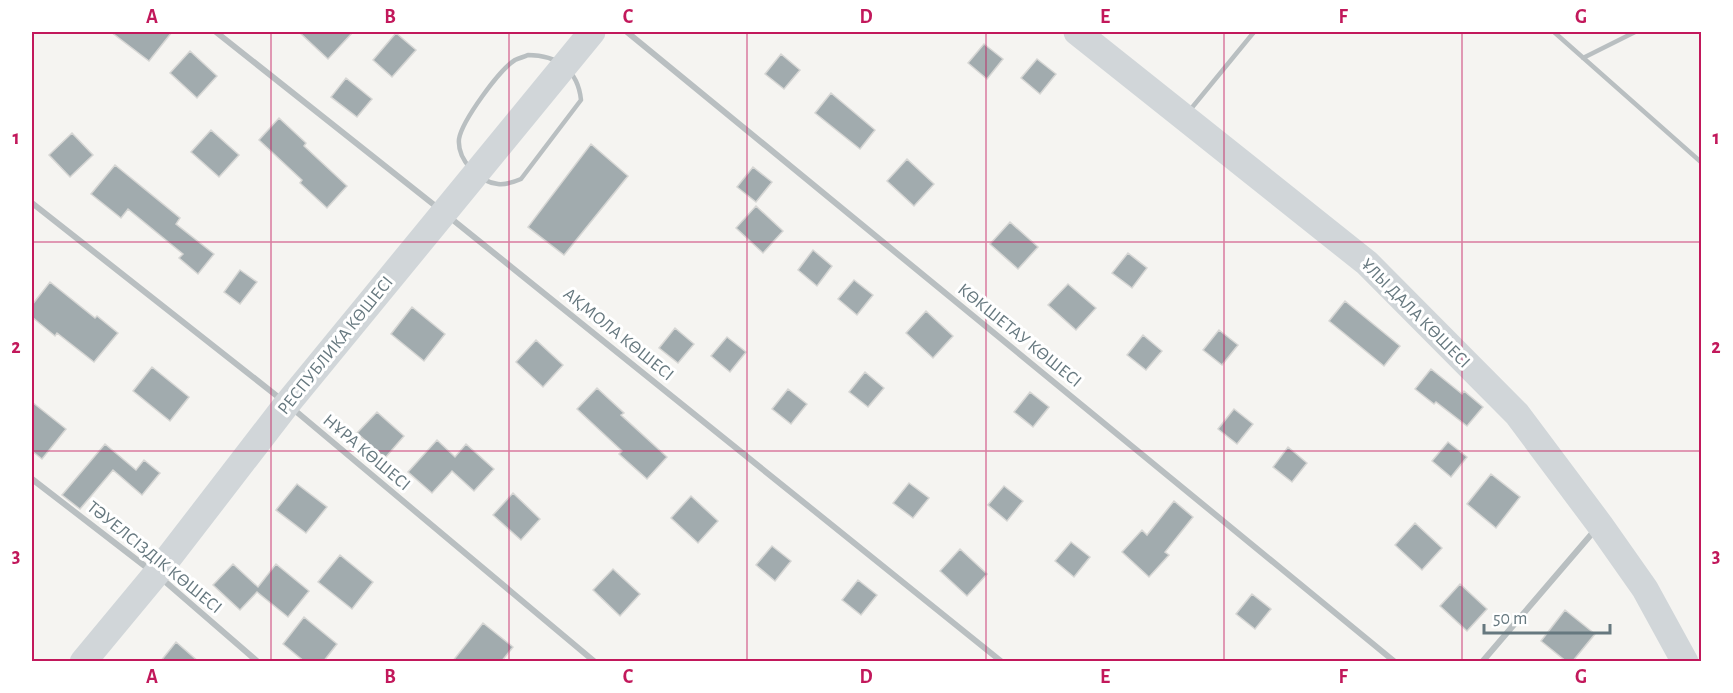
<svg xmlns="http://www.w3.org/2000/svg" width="1733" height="693" font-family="'Alegreya Sans',sans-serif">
<rect width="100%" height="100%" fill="#f5f4f1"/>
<path fill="#a1abae" stroke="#d6d6d4" stroke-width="1.5" d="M 111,32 L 172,32 L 149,61 Z
M 299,32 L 353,32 L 328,59 Z
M 396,33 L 416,50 L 392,77 L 373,60 Z
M 984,44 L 1003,59 L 987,79 L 968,63 Z
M 190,51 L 217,76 L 197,98 L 170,73 Z
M 781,54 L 800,70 L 784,89 L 765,74 Z
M 1037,59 L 1056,74 L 1040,94 L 1021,78 Z
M 346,78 L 372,99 L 357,117 L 331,97 Z
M 831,93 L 875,130 L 860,149 L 815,113 Z
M 279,118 L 306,143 L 304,146 L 347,186 L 327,208 L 300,183 L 302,180 L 259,140 Z
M 211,130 L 239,155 L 219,177 L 191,152 Z
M 72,133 L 93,155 L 70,177 L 49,155 Z
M 591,144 L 628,176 L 564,255 L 528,227 Z
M 907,159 L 934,184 L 914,206 L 887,181 Z
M 115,165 L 180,218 L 176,224 L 214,254 L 198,274 L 179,258 L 183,254 L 128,209 L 121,218 L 91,194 Z
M 753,167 L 772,182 L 756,202 L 737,187 Z
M 756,206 L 783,231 L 763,253 L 736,228 Z
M 1010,222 L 1038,247 L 1018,269 L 990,244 Z
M 813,250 L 832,266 L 817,286 L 798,270 Z
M 1128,253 L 1147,268 L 1132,288 L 1112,273 Z
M 240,270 L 257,282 L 240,304 L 224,292 Z
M 854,280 L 873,295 L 857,315 L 838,299 Z
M 50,282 L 95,318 L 97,316 L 118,333 L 94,362 L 57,333 L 55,336 L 32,317 L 32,305 Z
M 1068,284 L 1096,308 L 1076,330 L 1048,305 Z
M 1345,301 L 1400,346 L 1384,366 L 1329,321 Z
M 412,307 L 445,334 L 424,361 L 391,334 Z
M 926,311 L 953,336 L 933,358 L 906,333 Z
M 675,328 L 694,344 L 678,363 L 659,348 Z
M 1219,330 L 1238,345 L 1222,365 L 1203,350 Z
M 1143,335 L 1162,351 L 1146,370 L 1127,355 Z
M 727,337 L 746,352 L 730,372 L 711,356 Z
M 536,340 L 563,365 L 543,387 L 516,362 Z
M 152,367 L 189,397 L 170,421 L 133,391 Z
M 1431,369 L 1462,394 L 1464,391 L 1483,407 L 1467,426 L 1436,402 L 1434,404 L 1415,389 Z
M 865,372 L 884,388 L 868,407 L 849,392 Z
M 597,388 L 624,413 L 621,415 L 667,457 L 647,479 L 619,454 L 622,451 L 577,409 Z
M 788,389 L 807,404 L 791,424 L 772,409 Z
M 1030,392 L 1049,407 L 1033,427 L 1014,412 Z
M 32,402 L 66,429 L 42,459 L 32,451 Z
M 1234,409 L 1253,424 L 1237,444 L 1218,429 Z
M 377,412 L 404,436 L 385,458 L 357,433 Z
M 437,440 L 455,457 L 466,444 L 494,469 L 474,491 L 452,471 L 432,493 L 408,472 Z
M 1448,442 L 1467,457 L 1451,477 L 1432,461 Z
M 105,444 L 136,470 L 144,460 L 160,473 L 142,495 L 113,470 L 80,509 L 62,495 Z
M 1288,447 L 1307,463 L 1292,482 L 1273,467 Z
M 1491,474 L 1520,497 L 1496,528 L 1467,504 Z
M 909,483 L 929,498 L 913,518 L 893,503 Z
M 297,484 L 327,507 L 306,533 L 276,510 Z
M 1004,486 L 1023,501 L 1007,521 L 988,505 Z
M 513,493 L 540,519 L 521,540 L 493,515 Z
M 691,496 L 718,521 L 698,543 L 671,518 Z
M 1174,501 L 1193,517 L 1165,552 L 1169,555 L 1149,577 L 1122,552 L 1142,530 L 1147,535 Z
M 1415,523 L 1442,548 L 1422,570 L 1395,545 Z
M 1071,542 L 1090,557 L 1074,577 L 1055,561 Z
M 772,546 L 791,561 L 775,581 L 756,565 Z
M 960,549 L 987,574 L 967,596 L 940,571 Z
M 340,555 L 373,582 L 352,609 L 318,582 Z
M 233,564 L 258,587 L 276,564 L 309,591 L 288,617 L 257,592 L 240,610 L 213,585 Z
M 613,569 L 640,594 L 620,616 L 593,590 Z
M 858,580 L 877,595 L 861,615 L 842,600 Z
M 1460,584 L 1487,609 L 1467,631 L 1440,606 Z
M 1252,594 L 1271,609 L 1255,629 L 1236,614 Z
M 1565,610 L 1595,634 L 1572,662 L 1567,662 L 1541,641 Z
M 304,617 L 337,644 L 323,662 L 305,662 L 283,644 Z
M 483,623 L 513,647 L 501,662 L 452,662 Z
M 176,642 L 199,662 L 160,662 Z"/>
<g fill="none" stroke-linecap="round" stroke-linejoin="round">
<path stroke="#b9bfc1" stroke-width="4.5" d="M 1554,32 L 1702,163
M 528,55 C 557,55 578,70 581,100 L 521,179 C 514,182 506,185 498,184 C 479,182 457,160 459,139 C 462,121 499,70 515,60 C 519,58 524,57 528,55 Z
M 1583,58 L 1635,32
M 1190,110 L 1254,32"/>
<path stroke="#b9bfc1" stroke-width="6" d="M 216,32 L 438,208
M 627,32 L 1395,662
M 32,203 L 282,400
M 448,216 L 1002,662
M 292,408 L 595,662
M 32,479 L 150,570
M 161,578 L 258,662
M 1482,662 L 1595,530"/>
<path stroke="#d1d6d9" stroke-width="27" d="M 1077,32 L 1367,263 L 1517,414 L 1600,525 L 1645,589 L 1685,662
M 83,662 L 156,574 L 287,404 L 592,32"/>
</g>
<path fill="none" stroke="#c2185b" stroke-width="1.5" stroke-opacity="0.55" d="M 271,32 L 271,662M 509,32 L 509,662M 747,32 L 747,662M 986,32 L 986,662M 1224,32 L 1224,662M 1462,32 L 1462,662M 32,242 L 1702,242M 32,451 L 1702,451"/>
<g text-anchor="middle" stroke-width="6" stroke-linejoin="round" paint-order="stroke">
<g font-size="18" fill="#66787f" stroke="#fff">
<text transform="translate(1416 313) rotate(45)" y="6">ҰЛЫ ДАЛА КӨШЕСІ</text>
<text transform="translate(619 334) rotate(39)" y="6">АҚМОЛА КӨШЕСІ</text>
<text transform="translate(1020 335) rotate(39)" y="6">КӨКШЕТАУ КӨШЕСІ</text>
<text transform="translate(335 345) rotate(-51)" y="6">РЕСПУБЛИКА КӨШЕСІ</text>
<text transform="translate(367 452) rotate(40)" y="6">НҰРА КӨШЕСІ</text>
<text transform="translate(155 557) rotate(39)" y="6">ТӘУЕЛСІЗДІК КӨШЕСІ</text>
</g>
</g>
<rect width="1733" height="693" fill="none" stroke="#ffffff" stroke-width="66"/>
<path d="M1484 624v9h126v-9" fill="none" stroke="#66787f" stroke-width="3"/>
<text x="1493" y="624" font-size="18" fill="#66787f" stroke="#ffffff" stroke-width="4.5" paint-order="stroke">50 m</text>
<rect x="33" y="33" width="1667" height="627" fill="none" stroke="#c2185b" stroke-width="2"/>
<g font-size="20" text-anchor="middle" font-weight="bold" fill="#c2185b">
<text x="152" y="23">A</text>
<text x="390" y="23">B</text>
<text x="628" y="23">C</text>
<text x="866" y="23">D</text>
<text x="1105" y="23">E</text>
<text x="1343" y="23">F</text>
<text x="1581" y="23">G</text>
<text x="16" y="144">1</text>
<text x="1716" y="144">1</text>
<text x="16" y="353">2</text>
<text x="1716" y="353">2</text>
<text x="16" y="562">3</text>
<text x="1716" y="562">3</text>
<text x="152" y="683">A</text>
<text x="390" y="683">B</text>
<text x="628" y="683">C</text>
<text x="866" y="683">D</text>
<text x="1105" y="683">E</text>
<text x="1343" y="683">F</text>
<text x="1581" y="683">G</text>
</g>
</svg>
